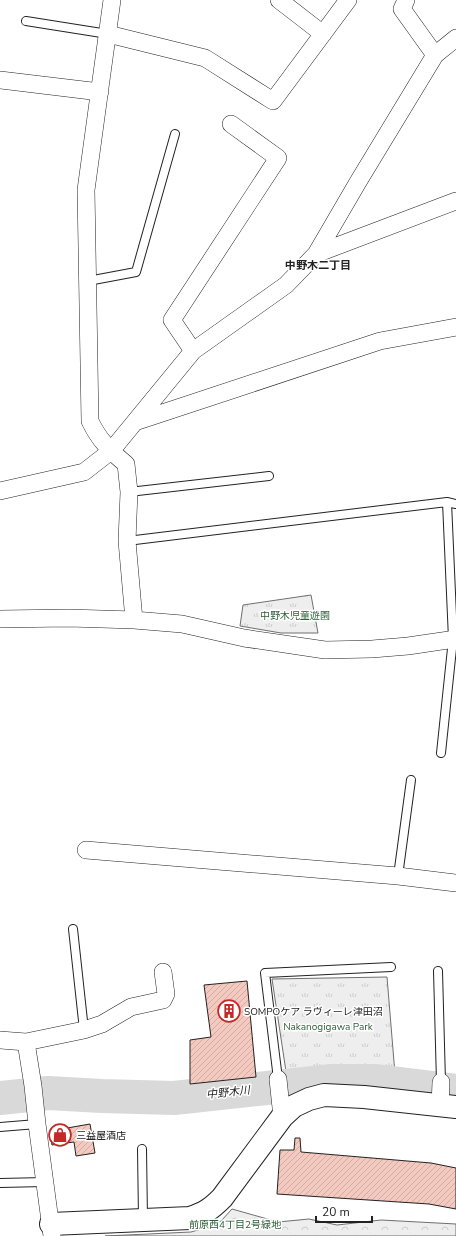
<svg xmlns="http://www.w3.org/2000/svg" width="456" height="1236" font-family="'Nunito Sans','Noto Sans JP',sans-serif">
<defs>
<pattern id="forest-crowns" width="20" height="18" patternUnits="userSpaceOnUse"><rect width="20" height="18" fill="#eee"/><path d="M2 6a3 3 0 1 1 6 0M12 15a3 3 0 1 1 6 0" fill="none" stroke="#ccc"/></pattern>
<pattern id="park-tufts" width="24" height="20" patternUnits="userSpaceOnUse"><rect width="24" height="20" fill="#eee"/><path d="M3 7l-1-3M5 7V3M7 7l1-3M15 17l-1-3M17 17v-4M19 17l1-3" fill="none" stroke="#ccc"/></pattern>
<pattern id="building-hatch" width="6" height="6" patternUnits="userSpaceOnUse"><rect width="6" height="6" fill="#f3c9c0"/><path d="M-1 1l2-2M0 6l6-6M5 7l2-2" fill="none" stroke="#d0aca5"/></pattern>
</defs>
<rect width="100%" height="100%" fill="#fff"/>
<path fill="url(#forest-crowns)" stroke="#6f6f6f" d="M 232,1209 L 278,1222 L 309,1219 L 337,1225 L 381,1220 L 456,1224 L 456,1236 L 105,1236 L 191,1232 L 208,1227 L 221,1221 Z"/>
<path fill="url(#park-tufts)" stroke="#6f6f6f" d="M 311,595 L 318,633 L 281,633 L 240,626 L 243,605 Z
M 387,977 L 395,1074 L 349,1071 L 287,1078 L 272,979 Z"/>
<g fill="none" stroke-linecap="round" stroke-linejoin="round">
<path stroke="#d9d9d9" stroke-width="34" d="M 0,1098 L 48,1093 L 102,1096 L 174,1098 L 332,1081 L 376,1081 L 456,1091"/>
</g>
<path fill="url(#building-hatch)" stroke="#222" d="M 247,981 L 256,1077 L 190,1084 L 190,1040 L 211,1037 L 204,985 Z
M 90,1124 L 95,1153 L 76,1156 L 74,1142 L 52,1145 L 50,1131 Z
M 295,1138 L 300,1138 L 301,1152 L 431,1163 L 456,1168 L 456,1209 L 429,1204 L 277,1194 L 280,1150 L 294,1150 Z"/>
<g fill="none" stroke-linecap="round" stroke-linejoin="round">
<g stroke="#222" stroke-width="10">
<path id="lane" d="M 26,21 L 108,34
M 88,281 L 136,272 L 175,134
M 129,492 L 269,476
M 127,541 L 447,502 L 456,504
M 441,753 L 453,639 L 447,502
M 398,876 L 411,780
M 73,929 L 84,1030
M 438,971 L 441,1082
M 278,1079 L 265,973 L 391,967
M 0,1127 L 37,1124
M 142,1149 L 143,1219
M 0,1183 L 45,1182"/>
</g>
<g stroke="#222" stroke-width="18">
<path id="street" d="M 112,0 L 86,190 L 90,421 C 99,440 110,451 126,464 L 129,492 L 127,541 L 134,620
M 279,0 L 323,34
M 406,0 L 402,9 L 435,55
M 108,34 L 205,58 L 273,101 L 348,0
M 0,80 L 100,92
M 316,254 L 456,201
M 193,351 L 172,320 L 278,158 L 231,124
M 135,422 L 380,341 L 456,327
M 0,491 L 84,472 L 111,451 L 193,351 L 286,285 L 316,254 L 358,182 L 435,55 L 456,38
M 0,619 L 69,618 L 134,620 L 182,624 L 244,638 L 325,650 L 372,649 L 408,646 L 456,639
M 86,850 L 398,876 L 456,883
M 0,1040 L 26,1042 L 33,1086 L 37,1124 L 52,1236
M 26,1042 L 84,1030 L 102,1024 L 131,1007 L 163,1000 L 166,994 L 163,972
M 278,1079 L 282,1117
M 440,1106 L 441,1082"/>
</g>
<g stroke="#222" stroke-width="24">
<path id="secondary" d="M 51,1224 L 190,1218 C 205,1213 211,1209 222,1198 L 282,1117 L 294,1106 L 309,1099 L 324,1095 L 364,1097 L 456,1107"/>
</g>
<use href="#lane" stroke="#fff" stroke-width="8"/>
<use href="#street" stroke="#fff" stroke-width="17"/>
<use href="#secondary" stroke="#fff" stroke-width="22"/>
</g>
<defs>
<g id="building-ring" transform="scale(1.15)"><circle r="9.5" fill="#fff" stroke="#c62828" stroke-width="1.5"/><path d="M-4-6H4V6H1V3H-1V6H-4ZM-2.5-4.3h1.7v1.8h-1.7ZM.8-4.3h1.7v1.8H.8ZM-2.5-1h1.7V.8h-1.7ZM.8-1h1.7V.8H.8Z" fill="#c62828"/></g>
<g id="shop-ring" transform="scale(1.15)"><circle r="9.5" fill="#fff" stroke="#c62828" stroke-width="1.5"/><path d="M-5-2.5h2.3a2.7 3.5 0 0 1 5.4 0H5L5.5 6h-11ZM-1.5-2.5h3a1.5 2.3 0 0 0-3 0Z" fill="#c62828"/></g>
</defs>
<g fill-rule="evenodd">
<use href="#building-ring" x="229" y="1011"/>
<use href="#shop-ring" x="60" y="1135"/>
</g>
<g text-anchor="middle" stroke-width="3" stroke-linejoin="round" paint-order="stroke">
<g font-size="10" fill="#2f5e38" stroke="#fff">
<text x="295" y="619">中野木児童遊園</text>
<text x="328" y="1030">Nakanogigawa Park</text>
<text x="235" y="1228">前原西4丁目2号緑地</text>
</g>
<g font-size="10" fill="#222" stroke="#fff" text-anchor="start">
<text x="244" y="1015">SOMPOケア ラヴィーレ津田沼</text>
<text x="76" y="1139">三益屋酒店</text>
</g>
<g font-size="11" font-weight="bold" fill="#222" stroke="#fff">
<text x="318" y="269">中野木二丁目</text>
</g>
<g font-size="11" font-style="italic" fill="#222" stroke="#fff">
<text transform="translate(228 1092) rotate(-6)" y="4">中野木川</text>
</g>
</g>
<path d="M316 1216v6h56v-6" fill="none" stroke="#222222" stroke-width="2"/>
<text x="322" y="1216" font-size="12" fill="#222222" stroke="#ffffff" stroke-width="3" paint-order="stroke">20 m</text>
</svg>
